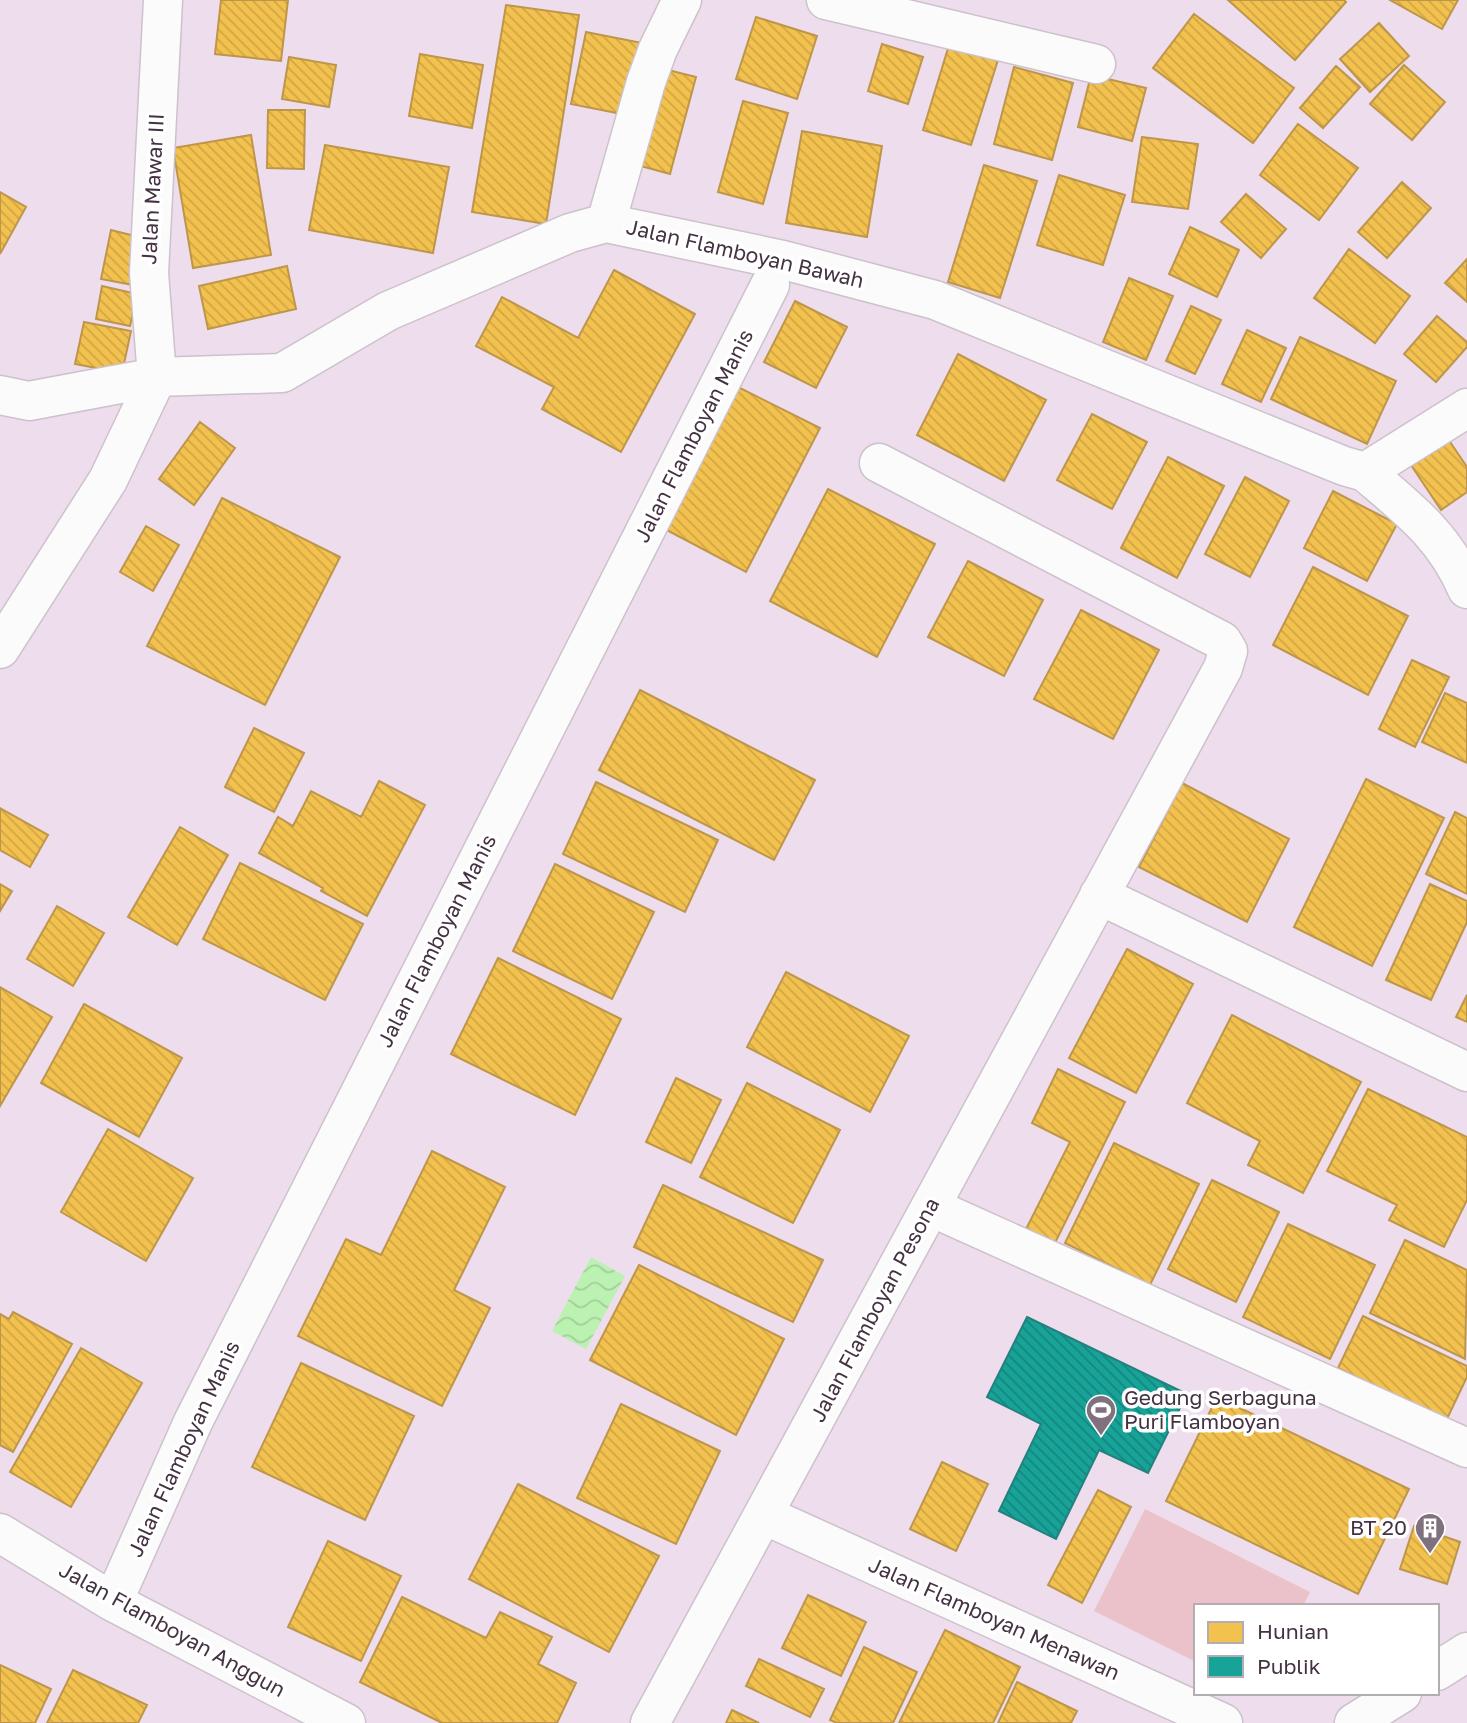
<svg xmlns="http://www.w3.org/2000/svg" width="1467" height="1723" font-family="'Golos Text',sans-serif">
<defs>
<pattern id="water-waves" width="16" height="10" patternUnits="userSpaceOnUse" patternTransform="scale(1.75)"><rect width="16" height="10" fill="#bbf1b1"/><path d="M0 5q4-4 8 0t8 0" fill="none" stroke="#a2cf99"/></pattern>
<pattern id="homes-back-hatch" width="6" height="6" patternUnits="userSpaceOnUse" patternTransform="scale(1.75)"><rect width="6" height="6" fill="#f2c14e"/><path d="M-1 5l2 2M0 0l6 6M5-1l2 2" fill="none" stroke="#d1a645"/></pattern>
<pattern id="public-back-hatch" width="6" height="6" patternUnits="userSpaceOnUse" patternTransform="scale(1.75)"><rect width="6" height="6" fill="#17a398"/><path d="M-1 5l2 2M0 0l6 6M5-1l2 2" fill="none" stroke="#16857e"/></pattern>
</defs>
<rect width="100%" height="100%" fill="#eee5ed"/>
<path fill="#eeddec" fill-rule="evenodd" d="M 0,0 L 1467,0 L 1467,1723 L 0,1723 ZM 1196,1606 L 1437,1606 L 1437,1693 L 1196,1693 Z"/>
<path fill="#ecc2ca" d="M 1145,1509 L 1310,1592 L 1303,1606 L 1196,1606 L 1196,1662 L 1094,1611 Z"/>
<path fill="url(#water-waves)" d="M 591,1257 L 625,1276 L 586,1349 L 552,1331 Z"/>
<path fill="url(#homes-back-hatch)" stroke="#be964b" stroke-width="2" d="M 221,0 L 288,0 L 281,61 L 215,54 Z
M 1228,0 L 1344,0 L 1346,2 L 1295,60 Z
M 1390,0 L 1458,0 L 1442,29 Z
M 506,5 L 579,15 L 546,224 L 472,212 Z
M 1194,14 L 1294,88 L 1253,143 L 1153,68 Z
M 756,17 L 817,36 L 797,99 L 736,79 Z
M 1379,23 L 1409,56 L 1370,92 L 1340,59 Z
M 586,32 L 647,44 L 632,116 L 571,104 Z
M 882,44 L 923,57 L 908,104 L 868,91 Z
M 949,45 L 998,60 L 971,145 L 923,130 Z
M 420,54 L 483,65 L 472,128 L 409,116 Z
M 289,57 L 336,65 L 329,107 L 282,99 Z
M 1404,65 L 1445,102 L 1412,140 L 1370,104 Z
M 1336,66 L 1360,87 L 1323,128 L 1300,108 Z
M 656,67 L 696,77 L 670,174 L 630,163 Z
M 1014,67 L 1073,83 L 1052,160 L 994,144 Z
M 1091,75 L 1146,88 L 1132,141 L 1078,127 Z
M 743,101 L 788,113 L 763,204 L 718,192 Z
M 268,110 L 305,110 L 304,169 L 267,168 Z
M 1298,124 L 1358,168 L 1319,220 L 1260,175 Z
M 802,131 L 882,146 L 867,237 L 786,223 Z
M 251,135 L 271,255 L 193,268 L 173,148 Z
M 1142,137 L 1198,144 L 1188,209 L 1132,202 Z
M 325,145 L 449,167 L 433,253 L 309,230 Z
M 984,165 L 1037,181 L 1000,298 L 948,282 Z
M 1059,175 L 1125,195 L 1103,265 L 1037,245 Z
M 1402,182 L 1431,208 L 1387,258 L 1358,232 Z
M 0,192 L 26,207 L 0,254 Z
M 1246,194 L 1286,229 L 1261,258 L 1221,222 Z
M 1190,227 L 1239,250 L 1217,297 L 1169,274 Z
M 111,230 L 143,238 L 133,285 L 101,279 Z
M 1349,249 L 1410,296 L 1375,343 L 1314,298 Z
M 1467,259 L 1467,302 L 1445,283 Z
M 287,266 L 296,309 L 208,329 L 199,286 Z
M 614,270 L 695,314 L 621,452 L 542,409 L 554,387 L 476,346 L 502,297 L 578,338 Z
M 1129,278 L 1173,296 L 1146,360 L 1103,342 Z
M 102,286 L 137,294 L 130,326 L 96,319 Z
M 795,301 L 847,327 L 816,388 L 764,362 Z
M 1191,306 L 1221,320 L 1195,374 L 1166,361 Z
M 1437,316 L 1467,342 L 1467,347 L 1436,382 L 1404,354 Z
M 84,322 L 131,331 L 122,373 L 75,364 Z
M 1247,330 L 1286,348 L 1261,402 L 1222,384 Z
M 1300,337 L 1396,381 L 1367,444 L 1271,399 Z
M 958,354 L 1046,400 L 1004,481 L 917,435 Z
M 734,385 L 820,428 L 746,572 L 661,527 Z
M 1092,414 L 1147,442 L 1112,509 L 1057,480 Z
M 200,422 L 235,448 L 194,505 L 159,479 Z
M 1444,433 L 1467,467 L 1467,492 L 1441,510 L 1407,459 Z
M 1168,457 L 1224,486 L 1177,578 L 1121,548 Z
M 1245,477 L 1289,501 L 1250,577 L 1205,554 Z
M 828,489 L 935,544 L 877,657 L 770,601 Z
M 1333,491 L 1397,524 L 1367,581 L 1304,548 Z
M 222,498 L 340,557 L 265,705 L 147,646 Z
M 146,526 L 179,545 L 153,591 L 120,572 Z
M 968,561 L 1043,600 L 1004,676 L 928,637 Z
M 1313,567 L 1408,616 L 1368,695 L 1273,645 Z
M 1081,610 L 1159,650 L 1113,739 L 1034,699 Z
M 1412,660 L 1449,677 L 1415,747 L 1379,729 Z
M 640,690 L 815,780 L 774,860 L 599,770 Z
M 1445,693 L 1467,703 L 1467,763 L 1422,742 Z
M 254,728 L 304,753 L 274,812 L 225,787 Z
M 1366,779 L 1444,818 L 1372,966 L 1294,927 Z
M 379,781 L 425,805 L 367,916 L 321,891 L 323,888 L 259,853 L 278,817 L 293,826 L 311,791 L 361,817 Z
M 596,782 L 718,840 L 685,912 L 563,854 Z
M 1182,783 L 1289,839 L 1247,922 L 1139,867 Z
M 0,808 L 48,835 L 30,867 L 0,850 Z
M 1455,812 L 1467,818 L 1467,894 L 1426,874 Z
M 180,827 L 228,855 L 177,945 L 128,917 Z
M 240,863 L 363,924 L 325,1000 L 203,939 Z
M 555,864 L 654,912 L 612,999 L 513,951 Z
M 0,884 L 12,891 L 0,911 Z
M 1430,884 L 1467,901 L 1467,922 L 1431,1000 L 1386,980 Z
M 57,906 L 104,933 L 73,986 L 27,959 Z
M 1127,949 L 1193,984 L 1136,1093 L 1069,1058 Z
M 498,958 L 621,1019 L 575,1115 L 451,1054 Z
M 786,972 L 909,1036 L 870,1112 L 747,1047 Z
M 0,987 L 52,1017 L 0,1106 Z
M 1467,995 L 1467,1022 L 1456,1017 Z
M 84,1004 L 182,1058 L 139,1137 L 41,1083 Z
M 1232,1015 L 1361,1082 L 1303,1193 L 1248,1165 L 1260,1141 L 1187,1103 Z
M 1058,1069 L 1125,1102 L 1052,1249 L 1023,1235 L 1070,1142 L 1032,1123 Z
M 676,1078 L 721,1100 L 691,1163 L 646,1142 Z
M 747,1083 L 840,1130 L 793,1223 L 700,1177 Z
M 1368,1089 L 1467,1137 L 1467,1200 L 1444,1247 L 1389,1220 L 1397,1205 L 1327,1171 Z
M 108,1129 L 193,1178 L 146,1261 L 61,1212 Z
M 1114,1143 L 1199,1184 L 1150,1285 L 1065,1243 Z
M 432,1151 L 505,1187 L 454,1290 L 490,1308 L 442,1406 L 298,1336 L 346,1239 L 381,1255 Z
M 1212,1180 L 1279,1212 L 1236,1302 L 1168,1269 Z
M 663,1185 L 823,1260 L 793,1322 L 634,1247 Z
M 1288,1224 L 1375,1265 L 1330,1359 L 1243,1317 Z
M 1405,1240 L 1467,1270 L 1465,1359 L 1370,1313 Z
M 639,1265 L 784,1339 L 736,1435 L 590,1360 Z
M 13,1312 L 72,1344 L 13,1452 L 0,1445 L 0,1314 L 9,1319 Z
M 1363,1316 L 1467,1366 L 1467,1377 L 1446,1421 L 1338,1368 Z
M 81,1348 L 142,1383 L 71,1507 L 10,1472 Z
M 301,1363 L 414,1416 L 365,1520 L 252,1467 Z
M 1217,1397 L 1409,1489 L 1358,1594 L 1166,1501 Z
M 621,1404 L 720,1451 L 676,1544 L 577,1498 Z
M 942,1462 L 988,1484 L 956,1551 L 910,1529 Z
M 518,1484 L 659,1556 L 609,1652 L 469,1579 Z
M 1098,1490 L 1131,1507 L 1082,1603 L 1048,1585 Z
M 1414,1526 L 1460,1542 L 1447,1584 L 1400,1569 Z
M 328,1541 L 401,1576 L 361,1661 L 288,1627 Z
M 808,1595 L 866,1622 L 841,1676 L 782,1648 Z
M 402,1597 L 486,1638 L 500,1612 L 552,1637 L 538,1664 L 576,1683 L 557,1723 L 442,1723 L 360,1682 Z
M 945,1630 L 1020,1667 L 993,1723 L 899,1723 Z
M 864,1647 L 917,1672 L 893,1723 L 837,1723 L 830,1720 Z
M 759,1659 L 824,1689 L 810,1717 L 746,1686 Z
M 0,1665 L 51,1689 L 35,1723 L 0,1723 Z
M 73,1670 L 147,1705 L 138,1723 L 47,1723 Z
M 1017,1682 L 1077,1711 L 1071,1723 L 998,1723 Z
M 732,1710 L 759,1723 L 726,1723 Z"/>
<path fill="url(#public-back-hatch)" stroke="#24817e" stroke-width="2" d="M 1027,1317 L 1187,1394 L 1148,1473 L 1099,1450 L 1056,1539 L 999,1511 L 1041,1424 L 987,1397 Z"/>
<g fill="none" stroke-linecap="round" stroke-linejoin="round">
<g stroke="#ccc2cb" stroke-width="41">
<path id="minor" d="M 826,0 L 1096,64
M 606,223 L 646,82 L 658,49 L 682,0
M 0,395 L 29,401 L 157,377 L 282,373 L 388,311 L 570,233 L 606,223 L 783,260 L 935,300 L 1344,466 L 1365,472 L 1467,408
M 1365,472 C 1407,508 1444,535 1467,589
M 0,649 L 108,480 L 157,377 L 149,273 L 163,0
M 1099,895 L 1467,1072
M 931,1207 L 1467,1448
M 764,1515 L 1223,1723
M 0,1533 L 113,1602 L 346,1723
M 113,1602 L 193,1422 L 770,285
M 1437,1671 L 1467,1652
M 650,1723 L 1223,668 L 1228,651 L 1222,641 L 879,463
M 1354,1723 L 1402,1693"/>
</g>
<use href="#minor" stroke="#fcfbfc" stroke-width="38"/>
</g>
<defs>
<g id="stadium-pin" transform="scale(1.575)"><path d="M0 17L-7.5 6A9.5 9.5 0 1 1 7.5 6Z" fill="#80717e" stroke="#fff"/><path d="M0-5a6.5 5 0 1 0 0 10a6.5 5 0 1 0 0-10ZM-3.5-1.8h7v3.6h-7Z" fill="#fff"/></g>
<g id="building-pin" transform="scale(1.575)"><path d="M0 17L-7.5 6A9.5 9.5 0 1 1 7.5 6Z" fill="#80717e" stroke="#fff"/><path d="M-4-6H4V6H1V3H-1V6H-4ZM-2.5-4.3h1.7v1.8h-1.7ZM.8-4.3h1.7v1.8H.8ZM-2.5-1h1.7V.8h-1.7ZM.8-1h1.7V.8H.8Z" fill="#fff"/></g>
</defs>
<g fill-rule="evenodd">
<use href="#stadium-pin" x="1101" y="1410"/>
<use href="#building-pin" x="1430" y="1528"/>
</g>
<g text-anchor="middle" stroke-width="7" stroke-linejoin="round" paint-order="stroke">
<g font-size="21" fill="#443243" stroke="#fff">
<text transform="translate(153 189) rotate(-87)" y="7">Jalan Mawar III</text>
<text transform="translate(745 254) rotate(13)" y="7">Jalan Flamboyan Bawah</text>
<text transform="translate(694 436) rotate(-63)" y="7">Jalan Flamboyan Manis</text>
<text transform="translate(437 941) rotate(-63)" y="7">Jalan Flamboyan Manis</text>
<text transform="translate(875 1310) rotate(-62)" y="7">Jalan Flamboyan Pesona</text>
<text transform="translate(184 1449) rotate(-65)" y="7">Jalan Flamboyan Manis</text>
<text transform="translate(994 1619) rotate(24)" y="7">Jalan Flamboyan Menawan</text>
<text transform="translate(172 1630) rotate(29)" y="7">Jalan Flamboyan Anggun</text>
</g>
<g font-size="21" fill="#443243" stroke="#fff" text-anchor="start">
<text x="1124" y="1405">Gedung Serbaguna<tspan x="1124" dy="24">Puri Flamboyan</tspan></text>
<text x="1407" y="1535" text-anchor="end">BT 20</text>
</g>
</g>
<rect x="1194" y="1604" width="245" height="91" fill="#ffffff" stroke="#b4adb4" stroke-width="2"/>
<rect x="1208" y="1622" width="35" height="21" fill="#f2c14e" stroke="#b4adb4" stroke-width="2"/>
<text x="1257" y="1639" font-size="21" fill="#443243">Hunian</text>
<rect x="1208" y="1656" width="35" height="21" fill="#17a398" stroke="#b4adb4" stroke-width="2"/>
<text x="1257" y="1674" font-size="21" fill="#443243">Publik</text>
</svg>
